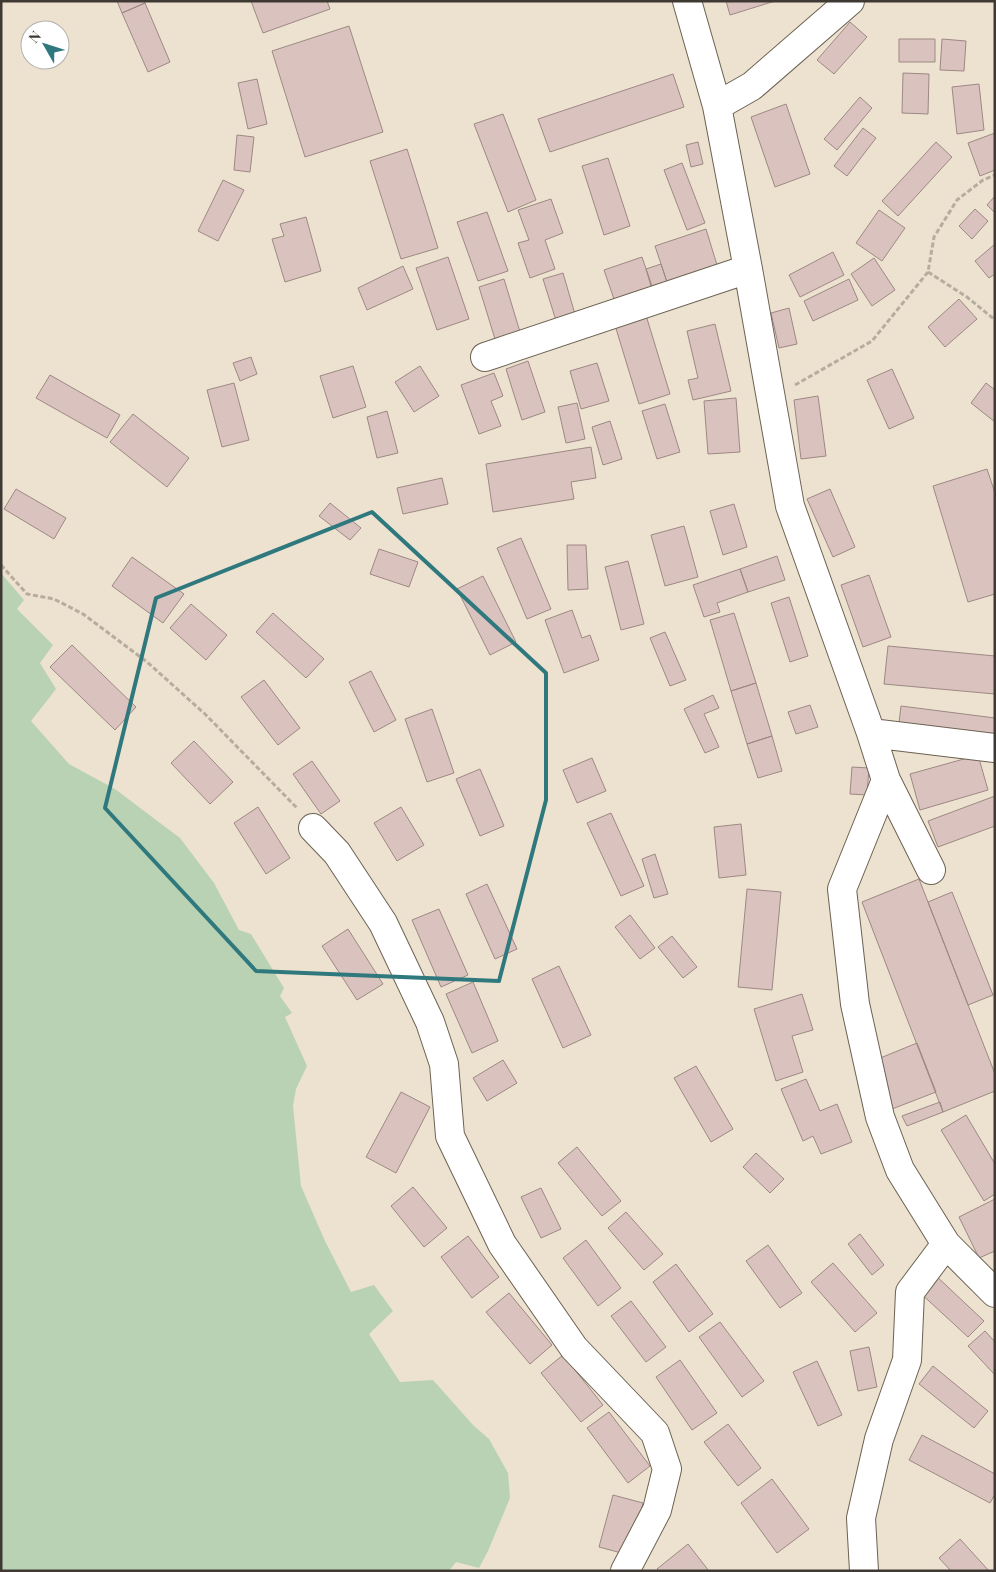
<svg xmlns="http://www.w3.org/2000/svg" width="996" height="1572" font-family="'Playfair Display',serif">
<rect width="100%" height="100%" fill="#ede2d0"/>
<path fill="#bad2b4" d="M 1,573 L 24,600 L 17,609 L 53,645 L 40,663 L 56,689 L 31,721 L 69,764 L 115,789 L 180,838 L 214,883 L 239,930 L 251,934 L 284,988 L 280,996 L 292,1013 L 285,1017 L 307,1066 L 296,1089 L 293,1106 L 301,1186 L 325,1241 L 351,1292 L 374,1285 L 393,1311 L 369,1334 L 400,1382 L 433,1380 L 473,1425 L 489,1439 L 508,1473 L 510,1498 L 488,1551 L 479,1568 L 456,1562 L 449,1571 L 1,1571 Z"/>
<path fill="#dac3be" stroke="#9d8883" d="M 117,1 L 144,1 L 145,3 L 122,13 Z
M 251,1 L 327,1 L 330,9 L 263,33 Z
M 726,1 L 775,1 L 730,15 Z
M 145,3 L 170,62 L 148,72 L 122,13 Z
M 850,22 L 867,37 L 834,74 L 817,60 Z
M 349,26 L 383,132 L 305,157 L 272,51 Z
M 899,39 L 935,39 L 935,62 L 899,62 Z
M 942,39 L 966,41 L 964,71 L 940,70 Z
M 903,73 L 929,74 L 928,114 L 902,113 Z
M 673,74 L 684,107 L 550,152 L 538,119 Z
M 257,79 L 267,124 L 248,129 L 238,83 Z
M 979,84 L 984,130 L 957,134 L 952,87 Z
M 860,97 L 872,108 L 837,150 L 824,139 Z
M 786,104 L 810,174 L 775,187 L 751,117 Z
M 503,114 L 536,200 L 508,212 L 474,124 Z
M 863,128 L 876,138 L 847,176 L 834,166 Z
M 995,133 L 995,170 L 980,176 L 968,143 Z
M 237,135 L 254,137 L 250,172 L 234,170 Z
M 698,142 L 703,164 L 691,167 L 686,145 Z
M 936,142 L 952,157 L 898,216 L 882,201 Z
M 407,149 L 438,248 L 401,259 L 370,161 Z
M 608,158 L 630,226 L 604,235 L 582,166 Z
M 682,163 L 705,223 L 687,230 L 664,170 Z
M 223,180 L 244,190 L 218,241 L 198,231 Z
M 995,196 L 995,213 L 987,205 Z
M 551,199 L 563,233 L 545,240 L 555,269 L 530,278 L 518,243 L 529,240 L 518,210 Z
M 975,209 L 988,221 L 972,239 L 959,226 Z
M 879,210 L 905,228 L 882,261 L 856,243 Z
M 487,212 L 508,271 L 478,281 L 457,222 Z
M 306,217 L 321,271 L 285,282 L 272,239 L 284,236 L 280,224 Z
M 706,229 L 717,265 L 667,282 L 655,246 Z
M 995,244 L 995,274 L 989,278 L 975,261 Z
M 833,252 L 844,275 L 800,297 L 789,275 Z
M 448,257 L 469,319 L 437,330 L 416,268 Z
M 642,257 L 654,292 L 616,305 L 604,270 Z
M 874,258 L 895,290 L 872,306 L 851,274 Z
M 661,264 L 667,282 L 651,286 L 646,269 Z
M 403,266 L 413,289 L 367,310 L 358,288 Z
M 563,273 L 577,321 L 558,327 L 543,279 Z
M 504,279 L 520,332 L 495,339 L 479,287 Z
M 849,279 L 858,300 L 813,321 L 804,301 Z
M 959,299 L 977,319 L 945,347 L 928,327 Z
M 789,308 L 797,344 L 779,348 L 771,313 Z
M 645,312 L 670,394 L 639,404 L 614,322 Z
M 715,324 L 731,391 L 693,400 L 688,380 L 698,378 L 687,331 Z
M 251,357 L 257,374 L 240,381 L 233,363 Z
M 528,361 L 545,412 L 522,420 L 506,369 Z
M 597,363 L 609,401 L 581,409 L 570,371 Z
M 353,366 L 366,407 L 333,418 L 320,376 Z
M 420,366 L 439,396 L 414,412 L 395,382 Z
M 892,369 L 914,418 L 889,429 L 867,380 Z
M 494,373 L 503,396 L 491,401 L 501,426 L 479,434 L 461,385 Z
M 50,375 L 120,415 L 107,438 L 36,398 Z
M 234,383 L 249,440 L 222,447 L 207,390 Z
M 986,383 L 995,390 L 995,422 L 971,403 Z
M 818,396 L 826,456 L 801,459 L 794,400 Z
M 736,398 L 740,452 L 708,454 L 704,401 Z
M 577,403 L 585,439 L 566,443 L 558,407 Z
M 665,404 L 680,452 L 657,459 L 642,411 Z
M 387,411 L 398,453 L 377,458 L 367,417 Z
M 133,414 L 189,458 L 167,487 L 110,442 Z
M 610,421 L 622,459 L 603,465 L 592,427 Z
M 591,447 L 596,478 L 571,482 L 574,499 L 493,512 L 486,464 Z
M 987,469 L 995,493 L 995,594 L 968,602 L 933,486 Z
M 442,478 L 448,504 L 403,514 L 397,488 Z
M 16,489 L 66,518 L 54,539 L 4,509 Z
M 830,489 L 855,547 L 833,557 L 807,499 Z
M 330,503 L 361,528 L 350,540 L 319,516 Z
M 734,504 L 747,547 L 723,555 L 710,511 Z
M 684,526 L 698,577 L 665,586 L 651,535 Z
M 521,538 L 551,609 L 527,619 L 497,548 Z
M 567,545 L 586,545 L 588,589 L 568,590 Z
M 379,549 L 418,562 L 409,587 L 370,574 Z
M 777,556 L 785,580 L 748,592 L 740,569 Z
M 132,557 L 184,594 L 163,623 L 112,586 Z
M 628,561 L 644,624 L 621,630 L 605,567 Z
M 740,569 L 748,592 L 717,603 L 720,612 L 704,617 L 693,585 Z
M 869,575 L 891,637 L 863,647 L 841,585 Z
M 483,576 L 516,642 L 490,655 L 457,589 Z
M 789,597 L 808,656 L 790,662 L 771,603 Z
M 191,604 L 227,635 L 206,660 L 170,628 Z
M 572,610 L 582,638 L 590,635 L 599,660 L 564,673 L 545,620 Z
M 273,613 L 324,659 L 306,678 L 256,632 Z
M 734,613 L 756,683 L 731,691 L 710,620 Z
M 665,632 L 686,680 L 670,686 L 650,638 Z
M 72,645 L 136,707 L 115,730 L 50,667 Z
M 888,646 L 995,656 L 995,694 L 884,684 Z
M 371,671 L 396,720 L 374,732 L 349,682 Z
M 264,680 L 300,728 L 278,745 L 241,697 Z
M 756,683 L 772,736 L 747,744 L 731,691 Z
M 713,695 L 719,708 L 704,714 L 719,747 L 705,753 L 684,709 Z
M 810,705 L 818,727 L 796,734 L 788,712 Z
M 901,706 L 995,718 L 995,735 L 899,723 Z
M 432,709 L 454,773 L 427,782 L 405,719 Z
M 772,736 L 782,771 L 758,778 L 747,744 Z
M 194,741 L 233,782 L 210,804 L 171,763 Z
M 978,755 L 988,790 L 920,810 L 910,774 Z
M 592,758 L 606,791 L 577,803 L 563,770 Z
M 312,761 L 340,801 L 321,814 L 293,774 Z
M 852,767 L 869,768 L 867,795 L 850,794 Z
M 480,769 L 504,826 L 480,836 L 456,779 Z
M 995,796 L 995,826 L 938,847 L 928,821 Z
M 258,807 L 290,858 L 266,874 L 234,823 Z
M 401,807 L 424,845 L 397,861 L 374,823 Z
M 611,813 L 644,886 L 621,896 L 587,823 Z
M 741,824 L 746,875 L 719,878 L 714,827 Z
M 655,854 L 668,894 L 654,898 L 642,859 Z
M 919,879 L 995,1074 L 995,1091 L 943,1112 L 862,902 Z
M 487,884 L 517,949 L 495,959 L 466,894 Z
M 747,889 L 781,892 L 772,990 L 738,987 Z
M 952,892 L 993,995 L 968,1005 L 928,902 Z
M 439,909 L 468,975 L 441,987 L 412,920 Z
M 630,915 L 655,948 L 640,959 L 615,927 Z
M 348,929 L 383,984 L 357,1000 L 322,946 Z
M 672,936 L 697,967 L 683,978 L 658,947 Z
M 559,966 L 591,1035 L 563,1048 L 532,979 Z
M 473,982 L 498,1041 L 472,1053 L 446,994 Z
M 802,994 L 813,1030 L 792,1036 L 803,1072 L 776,1081 L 754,1009 Z
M 917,1043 L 936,1092 L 892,1109 L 873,1061 Z
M 503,1060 L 517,1083 L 487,1101 L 473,1078 Z
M 696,1066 L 733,1129 L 711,1142 L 674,1078 Z
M 806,1079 L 820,1111 L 837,1104 L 852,1142 L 821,1154 L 813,1136 L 803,1141 L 781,1089 Z
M 401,1092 L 430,1107 L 396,1173 L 366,1157 Z
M 940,1102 L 943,1112 L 907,1126 L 902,1116 Z
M 966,1115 L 995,1164 L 995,1194 L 984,1201 L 941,1130 Z
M 577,1147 L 621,1201 L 602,1216 L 558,1163 Z
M 756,1153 L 784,1179 L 770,1193 L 743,1167 Z
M 413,1187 L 447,1228 L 424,1247 L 391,1206 Z
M 541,1188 L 561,1229 L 541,1238 L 521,1197 Z
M 995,1199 L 995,1251 L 979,1258 L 959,1217 Z
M 626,1212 L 663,1254 L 644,1270 L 608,1228 Z
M 860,1234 L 884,1265 L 872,1275 L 848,1244 Z
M 468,1236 L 499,1277 L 472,1298 L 441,1257 Z
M 586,1240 L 621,1288 L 598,1306 L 563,1258 Z
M 768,1245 L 802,1293 L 780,1308 L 746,1261 Z
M 833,1263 L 877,1313 L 855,1332 L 811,1282 Z
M 676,1264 L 713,1314 L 689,1332 L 653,1282 Z
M 933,1273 L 984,1321 L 968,1337 L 917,1290 Z
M 509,1293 L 552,1345 L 530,1364 L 486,1312 Z
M 631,1301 L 666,1347 L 646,1362 L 611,1316 Z
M 720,1322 L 764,1381 L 742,1397 L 699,1337 Z
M 985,1331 L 995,1342 L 995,1375 L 968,1346 Z
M 869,1347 L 877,1387 L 858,1391 L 850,1351 Z
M 563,1355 L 603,1405 L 581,1422 L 541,1373 Z
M 680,1360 L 717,1413 L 692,1430 L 656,1377 Z
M 817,1361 L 842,1415 L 818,1426 L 793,1372 Z
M 933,1366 L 988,1411 L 974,1428 L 919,1384 Z
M 609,1412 L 650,1466 L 628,1483 L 587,1428 Z
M 728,1424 L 761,1468 L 738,1486 L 704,1442 Z
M 922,1435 L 995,1474 L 995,1494 L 990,1503 L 909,1460 Z
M 772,1479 L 809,1529 L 777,1553 L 741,1503 Z
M 613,1495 L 643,1503 L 629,1555 L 599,1547 Z
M 960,1539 L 989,1571 L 951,1571 L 939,1558 Z
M 688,1544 L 709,1571 L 659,1571 L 657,1569 Z"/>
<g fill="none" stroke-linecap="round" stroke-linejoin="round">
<g stroke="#6c6252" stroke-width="30">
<path id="street" d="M 687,1 L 717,106 L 748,269 L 790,506 L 871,733 L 886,780 L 931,870
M 717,106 L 752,86 L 850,1
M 485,357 L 748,269
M 871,733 L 995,748
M 886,780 L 842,889 L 855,1004 L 880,1117 L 900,1170 L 946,1244 L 995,1293
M 313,828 L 337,853 L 383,923 L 430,1022 L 444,1064 L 450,1136 L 502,1244 L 574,1348 L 655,1433 L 667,1469 L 657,1510 L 625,1571
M 864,1571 L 861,1518 L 879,1439 L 907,1360 L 910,1292 L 946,1244"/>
</g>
<path stroke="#b6ad9f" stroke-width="3" stroke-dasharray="5 2.5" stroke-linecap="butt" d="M 928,272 L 967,297 L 995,320
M 795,385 L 872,341 L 928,272 L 934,237 L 957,200 L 983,180 L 995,175
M 1,565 L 27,594 L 54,599 L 83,614 L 147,662 L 205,714 L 298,809"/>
<use href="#street" stroke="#fff" stroke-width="28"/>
</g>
<path fill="none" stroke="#2f797e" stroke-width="4" stroke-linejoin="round" d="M 372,512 L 546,673 L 546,800 L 499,981 L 256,971 L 105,808 L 156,598 Z"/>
<rect width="996" height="1572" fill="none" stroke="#3e3932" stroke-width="5"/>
<g transform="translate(45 45) rotate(309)"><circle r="24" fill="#ffffff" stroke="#b2b0ad"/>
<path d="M0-4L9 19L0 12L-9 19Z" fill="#2f797e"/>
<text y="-8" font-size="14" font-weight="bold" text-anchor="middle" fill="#3e3932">N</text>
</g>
</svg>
